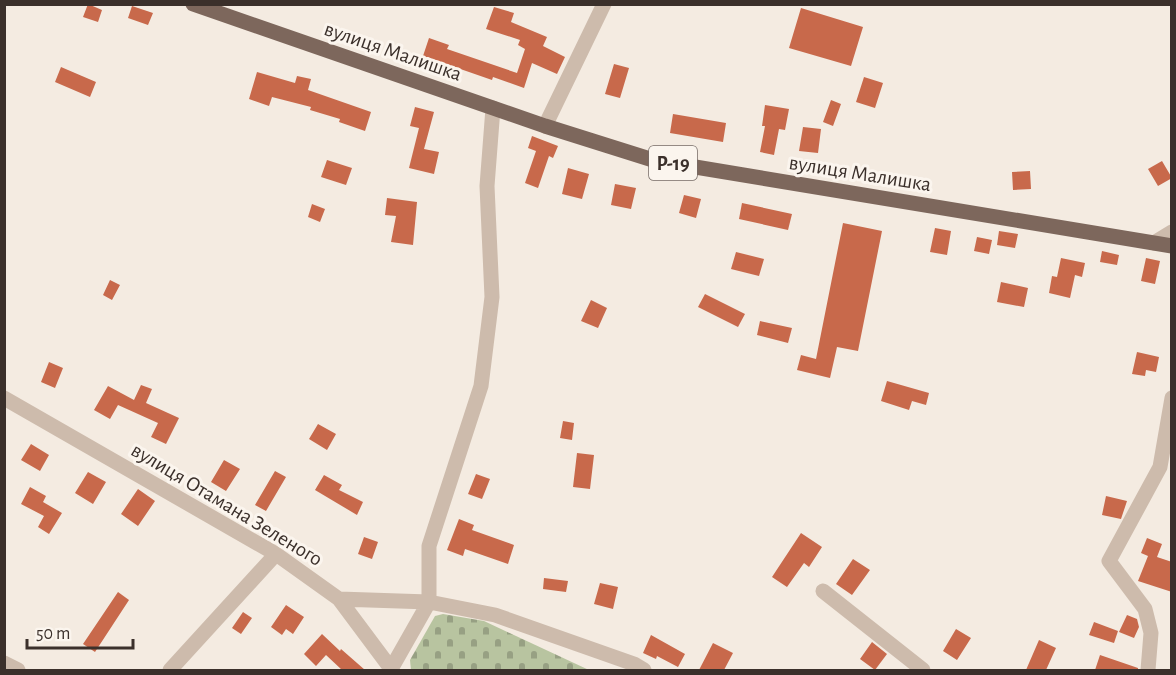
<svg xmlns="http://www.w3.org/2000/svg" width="1176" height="675" font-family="'Alegreya Sans',sans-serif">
<defs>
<pattern id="cemetery-stones" width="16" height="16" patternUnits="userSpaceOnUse" patternTransform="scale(1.5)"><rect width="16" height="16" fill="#b8c4a0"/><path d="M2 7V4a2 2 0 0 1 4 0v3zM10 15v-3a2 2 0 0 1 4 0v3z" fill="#97a083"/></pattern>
</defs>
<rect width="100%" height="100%" fill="#f4ebe1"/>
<path fill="url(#cemetery-stones)" d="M 443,614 L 484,621 L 589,670 L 411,670 L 410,660 L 435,616 Z"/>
<path fill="#c8694b" d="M 88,4 L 102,10 L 98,22 L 83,17 Z
M 132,6 L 153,13 L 148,25 L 128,18 Z
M 494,7 L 514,13 L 511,22 L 547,37 L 543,46 L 565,57 L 557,74 L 532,63 L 524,88 L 493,77 L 492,80 L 423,56 L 429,38 L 449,45 L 447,49 L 517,73 L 525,49 L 518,45 L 520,40 L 486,29 Z
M 801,8 L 863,27 L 851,66 L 789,48 Z
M 614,64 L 629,68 L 620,98 L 605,94 Z
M 61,67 L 96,82 L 90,97 L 55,82 Z
M 257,72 L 295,83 L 297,76 L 311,79 L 308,90 L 371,112 L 365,131 L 339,122 L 340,119 L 310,110 L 311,107 L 272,97 L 269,106 L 249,99 Z
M 864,77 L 883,83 L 875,108 L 856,102 Z
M 831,100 L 841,104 L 833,126 L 823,122 Z
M 765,105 L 789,109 L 785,130 L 779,129 L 774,155 L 760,152 L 765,126 L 762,126 Z
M 415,107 L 434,112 L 424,149 L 439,152 L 434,174 L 409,168 L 419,128 L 410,126 Z
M 673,114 L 726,123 L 723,142 L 670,133 Z
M 803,127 L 821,129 L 818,153 L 799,151 Z
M 532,136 L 558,146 L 553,158 L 549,156 L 538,188 L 525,183 L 536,151 L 528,148 Z
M 327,160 L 352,168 L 346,185 L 321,177 Z
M 1162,161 L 1172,178 L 1158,186 L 1148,169 Z
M 568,168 L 589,174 L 582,199 L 562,194 Z
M 1030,171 L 1031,189 L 1013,190 L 1012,172 Z
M 615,184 L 636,188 L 631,209 L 611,205 Z
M 684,195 L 701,199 L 696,218 L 679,213 Z
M 387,198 L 417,202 L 413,245 L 391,242 L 396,216 L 385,215 Z
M 742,203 L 792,214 L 788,230 L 739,219 Z
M 312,204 L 325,209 L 320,222 L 308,217 Z
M 843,223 L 882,231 L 858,351 L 837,347 L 830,378 L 797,370 L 801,355 L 816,359 Z
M 935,228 L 951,231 L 947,255 L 930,252 Z
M 999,231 L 1018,234 L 1015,248 L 997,245 Z
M 977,237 L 992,240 L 989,254 L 974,251 Z
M 1102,251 L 1119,255 L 1117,265 L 1100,262 Z
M 736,252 L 764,259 L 759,276 L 731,269 Z
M 1061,258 L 1085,263 L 1082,277 L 1075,275 L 1070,298 L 1049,293 L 1052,276 L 1057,277 Z
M 1146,258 L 1160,261 L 1155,284 L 1141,281 Z
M 110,280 L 120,285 L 112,300 L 103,295 Z
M 1001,282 L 1028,288 L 1024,307 L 997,302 Z
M 705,294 L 745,314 L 738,327 L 698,307 Z
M 591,300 L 607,308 L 598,328 L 581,321 Z
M 760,321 L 792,328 L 788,343 L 757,335 Z
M 1137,352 L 1159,357 L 1156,372 L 1146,370 L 1145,376 L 1132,374 Z
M 49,362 L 63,368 L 55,388 L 41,382 Z
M 887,381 L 929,393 L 926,405 L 912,401 L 909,410 L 881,401 Z
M 141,385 L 152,389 L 146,403 L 179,418 L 166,444 L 151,437 L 158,423 L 118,405 L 110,419 L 94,410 L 108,386 L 134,400 Z
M 563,421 L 574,423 L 572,440 L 560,438 Z
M 318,424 L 336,434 L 327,450 L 309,439 Z
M 31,444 L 49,455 L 40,471 L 21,460 Z
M 577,453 L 594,455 L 590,489 L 573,487 Z
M 224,460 L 240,469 L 226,491 L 211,482 Z
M 275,471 L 286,477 L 266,511 L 255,505 Z
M 88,472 L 106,482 L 93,504 L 75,493 Z
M 476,474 L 490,479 L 482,499 L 468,494 Z
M 324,475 L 342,485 L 339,490 L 363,502 L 357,515 L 315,490 Z
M 30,487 L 46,496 L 43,502 L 62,513 L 49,534 L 38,527 L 44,516 L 21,504 Z
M 138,489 L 155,501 L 138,526 L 121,514 Z
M 1106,496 L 1127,501 L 1121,519 L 1102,515 Z
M 459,519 L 474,525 L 472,530 L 514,545 L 508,564 L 465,549 L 463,556 L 447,550 Z
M 801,533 L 822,547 L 809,567 L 804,563 L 787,587 L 772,577 Z
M 364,537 L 378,542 L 372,559 L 358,554 Z
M 1147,538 L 1162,544 L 1157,557 L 1172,562 L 1172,592 L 1138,581 L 1148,556 L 1141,553 Z
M 853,559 L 870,570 L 852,595 L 836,584 Z
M 544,578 L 568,581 L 566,592 L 543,589 Z
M 600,583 L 618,587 L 613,609 L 594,604 Z
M 118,592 L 129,600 L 95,652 L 83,644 Z
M 286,605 L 304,617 L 293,634 L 286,629 L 282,635 L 271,627 Z
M 243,612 L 252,618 L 241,634 L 232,628 Z
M 1127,615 L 1137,619 L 1139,627 L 1134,638 L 1119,632 Z
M 1094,622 L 1118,631 L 1114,643 L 1089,635 Z
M 956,629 L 971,638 L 957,660 L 943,651 Z
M 322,634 L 340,651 L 341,649 L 365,670 L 342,670 L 326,655 L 316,666 L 304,654 Z
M 651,635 L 685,654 L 678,667 L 657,656 L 656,659 L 643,653 Z
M 1039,640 L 1056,648 L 1046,670 L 1026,670 Z
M 872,642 L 887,654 L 875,670 L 860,659 Z
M 713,643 L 733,653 L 724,670 L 699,670 Z
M 1100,655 L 1138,668 L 1138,670 L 1095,670 Z"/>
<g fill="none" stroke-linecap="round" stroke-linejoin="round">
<path stroke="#cdbbac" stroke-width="15" d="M 545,126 L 604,4
M 1154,243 L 1172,232
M 4,398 L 276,554 L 339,599 L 429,602 L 495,615 L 634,664 L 644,670
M 823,591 L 923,670
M 339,599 L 392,670
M 4,663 L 18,670
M 391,669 L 429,602 L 429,546 L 481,386 L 492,297 L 487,186 L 493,108
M 170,670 L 276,554
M 1148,670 L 1151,633 L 1145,609 L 1109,561 L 1160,467 L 1172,398"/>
<path stroke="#7d675c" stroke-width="15" d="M 193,4 L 545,126 L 653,160 L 1172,246"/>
</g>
<g text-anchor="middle" stroke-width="6" stroke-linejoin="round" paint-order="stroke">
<rect fill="#fbf5ee" stroke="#756b66" stroke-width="1.5" x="649" y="146" width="48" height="34" rx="4.5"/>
<g font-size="20" font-weight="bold" fill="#3b302b">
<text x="673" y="170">Р-19</text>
</g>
<g font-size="21" fill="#3b302b" stroke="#fbf5ee">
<text transform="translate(393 51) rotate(19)" y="7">вулиця Малишка</text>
<text transform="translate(860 173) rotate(9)" y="7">вулиця Малишка</text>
<text transform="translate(227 504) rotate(31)" y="7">вулиця Отамана Зеленого</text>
</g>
</g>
<rect width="1176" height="675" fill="none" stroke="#3b302b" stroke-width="12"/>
<path d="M27 639v9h106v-9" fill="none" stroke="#3b302b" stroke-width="3"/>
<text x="36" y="639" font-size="18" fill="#3b302b" stroke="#fbf5ee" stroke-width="4.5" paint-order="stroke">50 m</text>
</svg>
